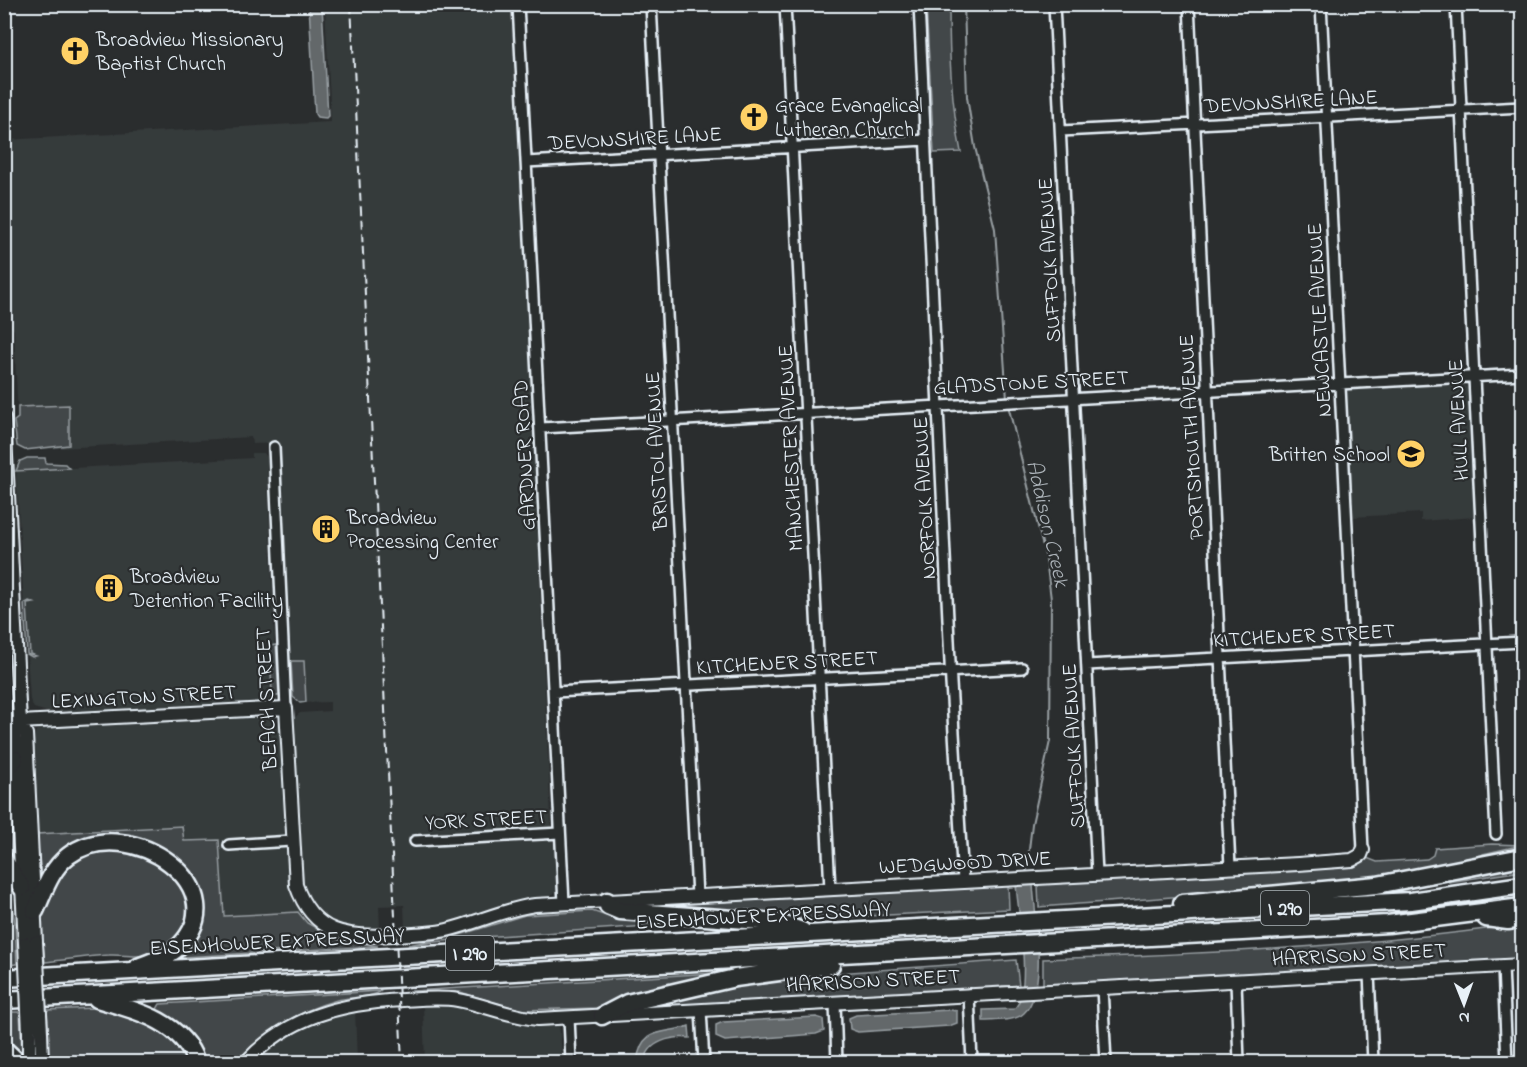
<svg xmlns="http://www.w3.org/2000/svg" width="1527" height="1067" font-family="'Indie Flower',sans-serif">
<rect width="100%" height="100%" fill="#2a2d2e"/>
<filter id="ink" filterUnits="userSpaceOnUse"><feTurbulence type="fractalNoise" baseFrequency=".0167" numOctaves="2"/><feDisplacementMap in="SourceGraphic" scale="12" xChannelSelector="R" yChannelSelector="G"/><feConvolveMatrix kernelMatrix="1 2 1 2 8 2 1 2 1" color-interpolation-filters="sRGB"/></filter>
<g filter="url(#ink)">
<path fill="#363a3b" d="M 325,5 L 511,5 L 518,144 L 521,146 L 542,559 L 539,563 L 552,840 L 556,847 L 558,890 L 546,899 L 504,905 L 434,928 L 405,930 L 404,905 L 379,906 L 380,931 L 340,928 L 323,917 L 311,904 L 301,882 L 293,719 L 300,713 L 330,711 L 330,702 L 300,703 L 293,697 L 280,443 L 252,444 L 251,437 L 26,450 L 20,449 L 16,443 L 14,421 L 18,418 L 14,330 L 10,327 L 5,231 L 4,140 L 331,122 Z
M 1462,383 L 1469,389 L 1475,517 L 1421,521 L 1421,513 L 1353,517 L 1347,392 L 1353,388 Z
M 252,453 L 264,453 L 267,457 L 277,702 L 182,709 L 47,712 L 34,708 L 30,700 L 23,591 L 16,470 L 20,461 L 27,458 L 36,470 L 252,458 Z
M 255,714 L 272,716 L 282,728 L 296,899 L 303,912 L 223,916 L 219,840 L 183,841 L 182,826 L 36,834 L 32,737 L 37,730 L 43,727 Z
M 423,1004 L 450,1004 L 518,1022 L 559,1024 L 563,1062 L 425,1062 Z
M 355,1009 L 357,1062 L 254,1062 L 277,1041 L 313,1021 Z"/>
<path fill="#424648" stroke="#959ca0" stroke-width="1.5" d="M 926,5 L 949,5 C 949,55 951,102 961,152 L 934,153 Z
M 69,405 L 69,445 L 25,450 L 17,446 L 14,421 L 18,418 L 18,407 Z
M 27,458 L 45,458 L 46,463 L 65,464 L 69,468 L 16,471 L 20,461 Z
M 29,601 L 34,603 L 27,604 L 30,654 L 36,656 L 32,657 L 27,654 L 24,604 Z
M 276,645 L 279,696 L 272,696 L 270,646 Z
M 291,661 L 304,661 L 306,702 L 300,703 L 293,697 Z
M 10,778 L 16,870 L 7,855 L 10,852 L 5,781 Z
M 4,789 L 8,851 L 5,853 L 4,852 Z
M 182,826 L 184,841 L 219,840 L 224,916 L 298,912 L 307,923 L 335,939 L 378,946 L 182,957 L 180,951 L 194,885 L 110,839 L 41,880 L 37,834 Z
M 1492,844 L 1522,845 L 1483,854 L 1475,860 C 1331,888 1185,896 1039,907 L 1038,885 L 1049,882 L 1355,865 L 1367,858 L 1377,862 L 1427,859 L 1433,855 L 1435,848 Z
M 125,851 C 143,856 165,862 177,878 C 194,903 188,939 159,953 C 147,959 123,954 109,955 C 88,956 66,960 45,962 C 44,951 42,939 41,931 C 38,898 59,861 91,853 C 102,850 114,851 125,851 Z
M 1522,865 L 1522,871 L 1448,882 Z
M 5,869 L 15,923 L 17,964 L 5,965 Z
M 997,885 L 1008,886 L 1009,909 L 806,919 L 620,906 Z
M 592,911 L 612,918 L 709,922 L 481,937 L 408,945 L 456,936 L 525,915 Z
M 1522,924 L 1522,960 L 1043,985 L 1043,959 C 1203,954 1364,947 1522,924 Z
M 1016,960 L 1019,986 L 1002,986 L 1002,988 L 633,1009 L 743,980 Z
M 732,972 L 600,1008 L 520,1010 L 460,992 L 411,991 Z
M 381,991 C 373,998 349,997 337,1000 C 297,1011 264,1032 236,1062 L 201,1062 L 156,1011 L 160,1004 Z
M 94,1008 C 102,1012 112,1012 121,1014 C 152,1021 174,1036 189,1062 L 50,1062 L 47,1040 L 49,1040 L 47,1010 Z
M 5,1012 L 20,1012 L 22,1054 L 19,1057 L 5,1043 Z"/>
<path fill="#63686b" stroke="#989fa3" stroke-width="1.5" d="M 309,5 L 322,5 L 328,116 L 326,118 L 317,117 L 315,114 Z
M 1016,885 L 1033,885 C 1035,916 1048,991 1024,1013 C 1015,1022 996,1020 983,1021 L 983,1010 L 1014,1009 C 1033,993 1018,911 1016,885 Z
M 950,1010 L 957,1011 L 957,1023 L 949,1026 L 858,1032 L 850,1029 L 849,1018 L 856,1015 Z
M 816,1017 L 823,1019 L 824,1031 L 816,1034 L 725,1041 L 716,1037 L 716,1025 L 723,1022 Z
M 689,1026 L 690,1038 C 672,1036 647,1041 645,1062 L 637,1062 C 641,1026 663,1035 689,1026 Z"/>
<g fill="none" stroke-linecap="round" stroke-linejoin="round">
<path stroke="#989fa3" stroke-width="2" d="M 964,4 L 967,97 L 975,147 L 995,229 L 1007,399
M 1008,405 L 1046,559 L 1051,599 L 1050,741 L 1032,824 L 1026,875"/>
<g stroke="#e8f1f8" stroke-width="14">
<path id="street" d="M 518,4 L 564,903
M 651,4 L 697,896
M 785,4 L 830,889
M 919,4 L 951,683 L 963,881
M 1054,4 L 1097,874
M 1189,4 L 1230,867
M 1321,4 L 1363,850
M 1456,4 L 1496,834
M 1061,131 L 1522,107
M 526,162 L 926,140
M 541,428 L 1522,374
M 274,447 L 286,708
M 1087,665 L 1522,642
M 554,692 L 1022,668
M 4,723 L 20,722
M 415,841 L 560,833
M 229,845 L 292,841
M 1503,966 L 1507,1062
M 1369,973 L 1373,1062
M 1236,981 L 1239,1062
M 1102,988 L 1106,1062
M 969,994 L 972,1062
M 835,1002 L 837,1062
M 701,1010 L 704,1062
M 569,1017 L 571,1062"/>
</g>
<g stroke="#e8f1f8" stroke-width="16">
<path id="secondary" d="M 4,418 L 20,722 L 26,734 L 36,942
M 20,722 L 286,708 L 296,885 C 313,934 347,938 392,935 C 410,934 429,934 447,930 C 477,923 504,909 535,905 L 1298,864 L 1352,860 L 1361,855 L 1363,850
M 20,722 L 14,735 L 25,943
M 41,1032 L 42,1062
M 29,1062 L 29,1033
M 246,1062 C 288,1016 343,1003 403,1000 C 421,999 440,997 458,1000 C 485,1005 510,1017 538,1019 L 1522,965"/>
</g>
<g stroke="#e8f1f8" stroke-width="21">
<path id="highway" d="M 4,773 L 15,759
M 4,860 L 22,888
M 607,901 L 608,906 L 620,911 L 776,922 L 802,931
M 1182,903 L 1377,885 L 1522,857
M 35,911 C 44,892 50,870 68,856 C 129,810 244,890 175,950 C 165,958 150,962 138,967
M 1486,918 L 1508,921 L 1522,919
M 4,978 L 1411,901 L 1522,885
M 97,999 C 135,1010 182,1021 196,1062
M 4,1000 L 1388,924 L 1522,907
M 602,1016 L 627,1003 L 735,978 L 831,965
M 4,1049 L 18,1062"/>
</g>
<use href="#street" stroke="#2a2d2e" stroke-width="9"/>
<use href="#secondary" stroke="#2a2d2e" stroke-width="12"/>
<use href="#highway" stroke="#2a2d2e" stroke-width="16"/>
<path stroke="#e8f1f8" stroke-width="2" stroke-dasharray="9 4.5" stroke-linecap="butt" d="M 351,4 L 402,1062"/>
<g stroke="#e8f1f8" stroke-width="16" stroke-linecap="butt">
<path id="secondary-bridge" d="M 36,942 L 41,1032
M 25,943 L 29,1033"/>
</g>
<use href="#secondary-bridge" stroke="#2a2d2e" stroke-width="12"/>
</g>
</g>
<defs>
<g id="church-disc" transform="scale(1.5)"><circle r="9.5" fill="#ffd166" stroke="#2a2d2e"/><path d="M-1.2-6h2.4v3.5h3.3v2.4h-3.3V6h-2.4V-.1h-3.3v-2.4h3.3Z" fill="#111"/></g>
<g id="school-disc" transform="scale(1.5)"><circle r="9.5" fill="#ffd166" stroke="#2a2d2e"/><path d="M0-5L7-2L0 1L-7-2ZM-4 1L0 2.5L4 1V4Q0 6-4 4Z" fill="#111"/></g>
<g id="building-disc" transform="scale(1.5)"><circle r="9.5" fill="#ffd166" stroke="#2a2d2e"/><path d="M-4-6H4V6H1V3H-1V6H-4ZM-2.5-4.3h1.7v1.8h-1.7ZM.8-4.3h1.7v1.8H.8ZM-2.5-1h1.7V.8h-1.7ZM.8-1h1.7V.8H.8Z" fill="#111"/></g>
</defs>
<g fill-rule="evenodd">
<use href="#church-disc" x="75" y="51"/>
<use href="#church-disc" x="754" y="117"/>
<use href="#school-disc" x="1411" y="454"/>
<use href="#building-disc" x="326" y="529"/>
<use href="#building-disc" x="109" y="588"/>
</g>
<g text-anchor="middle" stroke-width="4.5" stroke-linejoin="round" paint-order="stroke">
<g fill="#2a2d2e" stroke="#afb6bb" stroke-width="1.5">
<rect x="1261" y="891" width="48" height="34" rx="4.5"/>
<rect x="446" y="936" width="48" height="34" rx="4.5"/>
</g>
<g font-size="20" font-weight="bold" fill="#e8f1f8">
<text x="1285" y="915">I 290</text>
<text x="470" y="960">I 290</text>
</g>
<g font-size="21" fill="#e8f1f8" stroke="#2a2d2e" text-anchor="start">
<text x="96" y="46">Broadview Missionary<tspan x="96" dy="24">Baptist Church</tspan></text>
<text x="775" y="112">Grace Evangelical<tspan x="775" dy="24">Lutheran Church</tspan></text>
<text x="1390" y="461" text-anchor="end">Britten School</text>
<text x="347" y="524">Broadview<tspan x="347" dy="24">Processing Center</tspan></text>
<text x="130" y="583">Broadview<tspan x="130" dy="24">Detention Facility</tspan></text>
</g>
<g font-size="21" fill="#e8f1f8" stroke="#2a2d2e">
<text transform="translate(1291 101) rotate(-3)" y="7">DEVONSHIRE LANE</text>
<text transform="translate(635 138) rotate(-3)" y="7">DEVONSHIRE LANE</text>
<text transform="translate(1049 260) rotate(-93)" y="7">SUFFOLK AVENUE</text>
<text transform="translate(1319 320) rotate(-93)" y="7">NEWCASTLE AVENUE</text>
<text transform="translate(1031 382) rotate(-3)" y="7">GLADSTONE STREET</text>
<text transform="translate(1458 420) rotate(-93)" y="7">HULL AVENUE</text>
<text transform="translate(1191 437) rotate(-93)" y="7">PORTSMOUTH AVENUE</text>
<text transform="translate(790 448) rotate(-93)" y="7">MANCHESTER AVENUE</text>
<text transform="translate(656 451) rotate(-93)" y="7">BRISTOL AVENUE</text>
<text transform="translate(524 455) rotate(-93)" y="7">GARDNER ROAD</text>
<text transform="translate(924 498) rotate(-93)" y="7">NORFOLK AVENUE</text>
<text transform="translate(1304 635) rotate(-3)" y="7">KITCHENER STREET</text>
<text transform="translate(787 662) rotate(-3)" y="7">KITCHENER STREET</text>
<text transform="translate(144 696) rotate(-3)" y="7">LEXINGTON STREET</text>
<text transform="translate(266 699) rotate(-93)" y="7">BEACH STREET</text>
<text transform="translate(1073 746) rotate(-93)" y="7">SUFFOLK AVENUE</text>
<text transform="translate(486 819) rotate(-3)" y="7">YORK STREET</text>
<text transform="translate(965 862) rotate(-3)" y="7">WEDGWOOD DRIVE</text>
<text transform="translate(763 915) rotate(-3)" y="7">EISENHOWER EXPRESSWAY</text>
<text transform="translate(277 941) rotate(-3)" y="7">EISENHOWER EXPRESSWAY</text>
<text transform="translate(1359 954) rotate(-3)" y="7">HARRISON STREET</text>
<text transform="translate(873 980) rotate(-3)" y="7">HARRISON STREET</text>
</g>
<g font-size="22" font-style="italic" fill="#acb3b9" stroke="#2a2d2e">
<text transform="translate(1049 523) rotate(77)" y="8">Addison Creek</text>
</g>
</g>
<rect width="1527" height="1067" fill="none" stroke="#2a2d2e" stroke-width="24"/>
<rect x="12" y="12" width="1503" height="1043" fill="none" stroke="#e8f1f8" stroke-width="2" filter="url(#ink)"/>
<g transform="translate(1464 1004) rotate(179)" stroke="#2a2d2e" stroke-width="4.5" paint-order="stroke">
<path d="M0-4.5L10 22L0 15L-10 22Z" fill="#e8f1f8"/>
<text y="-9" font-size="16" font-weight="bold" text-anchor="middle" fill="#e8f1f8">N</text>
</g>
</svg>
